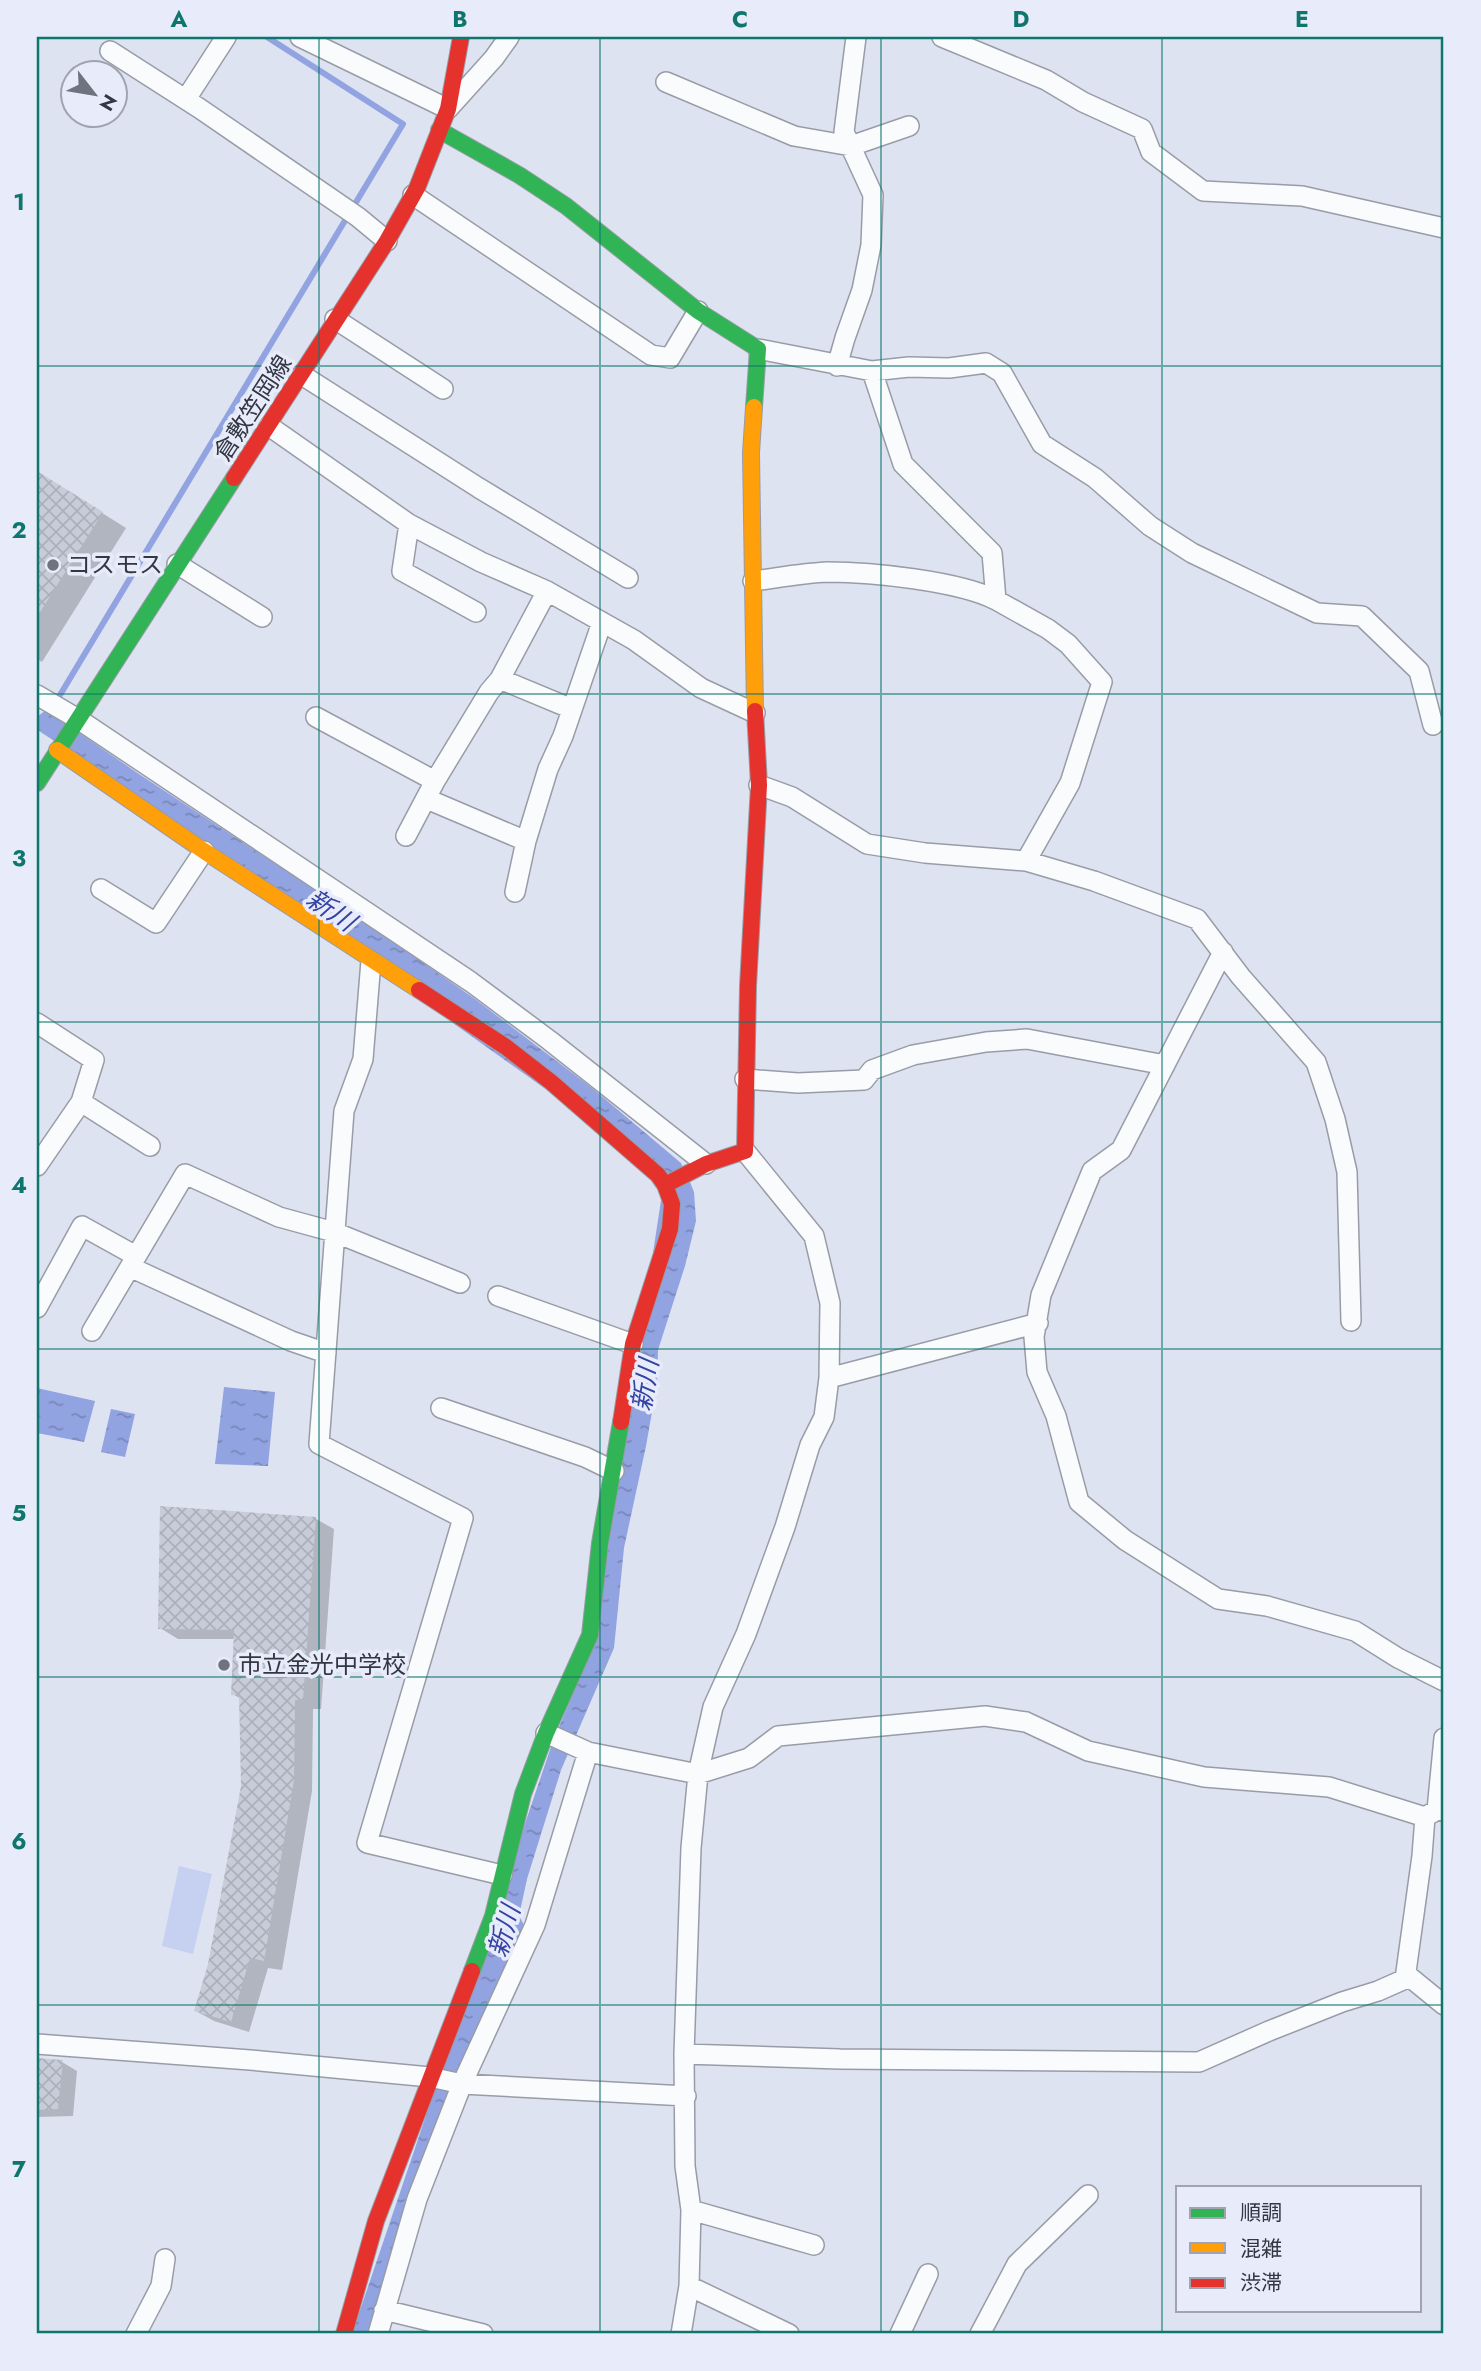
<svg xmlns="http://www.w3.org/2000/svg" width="1481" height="2371" font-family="Jost,'Noto Sans JP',sans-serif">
<defs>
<pattern id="water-ripples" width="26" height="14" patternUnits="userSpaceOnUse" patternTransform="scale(1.75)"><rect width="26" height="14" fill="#92a3e1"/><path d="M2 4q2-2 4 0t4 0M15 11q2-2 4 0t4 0" fill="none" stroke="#7886b8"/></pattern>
<pattern id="building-cross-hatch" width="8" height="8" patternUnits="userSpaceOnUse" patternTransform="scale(1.75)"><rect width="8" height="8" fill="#c8ccd8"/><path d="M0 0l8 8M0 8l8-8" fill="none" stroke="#acb0bb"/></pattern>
</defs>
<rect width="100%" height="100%" fill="#dee3f1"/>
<path fill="#c6d0f1" d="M 179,1866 L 212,1874 L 193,1954 L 162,1946 Z"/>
<path fill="url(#water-ripples)" d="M 46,710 L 139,774 L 385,936 L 475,999 L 592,1088 L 681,1163 L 690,1182 L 694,1192 L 696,1221 L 685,1266 L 658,1350 L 657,1384 L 646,1446 L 624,1548 L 614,1648 L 561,1770 L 527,1879 L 519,1916 L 524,1925 L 465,2063 L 370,2334 L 352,2334 L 553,1741 L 593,1647 L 665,1174 L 78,756 L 42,733 L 37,729 L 37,717 Z
M 224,1387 L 275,1392 L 268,1466 L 215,1464 Z
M 37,1388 L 95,1401 L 84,1442 L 37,1433 Z
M 111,1409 L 135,1414 L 125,1457 L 101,1452 Z"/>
<path fill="#0003" d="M 37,472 L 126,528 L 42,662 L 37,659 Z
M 162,1508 L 316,1519 L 334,1529 L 321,1709 L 313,1709 L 312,1791 L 282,1970 L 268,1968 L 249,2032 L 214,2021 L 196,2011 L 210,1965 L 242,1786 L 241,1699 L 233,1694 L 235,1639 L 178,1639 L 160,1628 Z
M 37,2060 L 62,2062 L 77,2071 L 73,2116 L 37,2117 Z"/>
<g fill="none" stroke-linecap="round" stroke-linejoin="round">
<path stroke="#92a3e1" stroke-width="6" d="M 57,700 L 403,124 L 267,37"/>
</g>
<path fill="url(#building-cross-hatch)" d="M 37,471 L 103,512 L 37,617 Z
M 160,1506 L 316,1517 L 303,1700 L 295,1700 L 294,1780 L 264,1961 L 250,1958 L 231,2022 L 194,2011 L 208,1964 L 241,1786 L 239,1696 L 231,1695 L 234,1630 L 158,1629 Z
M 37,2058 L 63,2060 L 58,2109 L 37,2110 Z"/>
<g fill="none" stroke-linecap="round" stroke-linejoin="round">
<g stroke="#989ca7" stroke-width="22">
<path id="street" d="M 300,37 L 448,109 L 494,58 L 509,37
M 942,37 L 1046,80 L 1083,102 L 1142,129 L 1151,152 L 1203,191 L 1302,196 L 1444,228
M 110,51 L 199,108 L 358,217 L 387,241
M 666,82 L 794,136 L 851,146 L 909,126
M 186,99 L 226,37
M 413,195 L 651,355 L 670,358 L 698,311
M 335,319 L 443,389
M 758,349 L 872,371 L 909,367 L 949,368 L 986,363 L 1002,373 L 1042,444 L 1095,478 L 1150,526 L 1192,553 L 1317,613 L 1362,616 L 1419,671 L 1433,725
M 837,366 L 845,338 L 862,290 L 871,245 L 873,195 L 844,132 L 856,37
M 872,371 L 903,464 L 992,553 L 996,600 L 1048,629 L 1068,644 L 1102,682 L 1070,783 L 1026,861
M 302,375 L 479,488 L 628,578
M 269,426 L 409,524 L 481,562 L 547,591 L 634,640 L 701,688 L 755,713
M 409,524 L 402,571 L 476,612
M 177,564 L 262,617
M 753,581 C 777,578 803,573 828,572 C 871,572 959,581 996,600
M 500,679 L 572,709
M 37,695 L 78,719 L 471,982 L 549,1040 L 706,1164
M 316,717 L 435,781
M 759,785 L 792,797 L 867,844 L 925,853 L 1026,861 L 1094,881 L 1197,919 L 1241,977 L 1316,1062 L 1335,1119 L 1347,1172 L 1351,1321
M 427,799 L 526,841
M 406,836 L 435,781 L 489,692 L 500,679 L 547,591
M 101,889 L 156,923 L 204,851
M 515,892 L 526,841 L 548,769 L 563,736 L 602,622
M 1223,952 L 1121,1150 L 1092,1171 L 1041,1295 L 1034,1337 L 1037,1372 L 1056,1416 L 1079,1502 L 1125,1540 L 1218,1599 L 1267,1606 L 1355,1631 L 1398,1658 L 1444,1681
M 371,961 L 363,1059 L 344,1111 L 319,1444 L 463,1518 L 367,1843 L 502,1875
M 37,1023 L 94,1060 L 81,1102 L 37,1166
M 745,1079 L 798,1083 L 864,1080 L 872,1070 L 913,1055 L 986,1042 L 1027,1039 L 1165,1065
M 81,1102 L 150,1146
M 130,1267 L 291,1341 L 326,1353
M 498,1296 L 633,1344
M 37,1308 L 82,1226 L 136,1256
M 92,1331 L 185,1174 L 279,1217 L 334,1232 L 460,1283
M 829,1378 L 1038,1323
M 441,1408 L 585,1457 L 614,1471
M 546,1733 L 588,1752
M 1437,1810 L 1444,1738
M 1406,1974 L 1444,2005
M 37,2044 L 250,2060 L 430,2077 L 462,2084 L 686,2096
M 684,2054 L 840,2059 L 1199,2062 L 1269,2031 L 1342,2002 L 1378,1991 L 1405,1979 L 1422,1856 L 1425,1817
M 691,2210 L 814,2245
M 689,2286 L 789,2334
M 384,2310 L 483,2334
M 136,2334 L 161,2286 L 165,2259
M 378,2334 L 417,2199 L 462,2084 L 535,1925 L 588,1752 L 698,1774 L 749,1758 L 778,1736 L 985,1716 L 1026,1722 L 1088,1751 L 1204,1777 L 1329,1787 L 1425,1817 L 1437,1810 L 1444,1811
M 681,2334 L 689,2286 L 691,2210 L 685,2166 L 684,2054 L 691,1848 L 698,1774 L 713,1707 L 746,1634 L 785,1527 L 810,1445 L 824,1417 L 829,1378 L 830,1303 L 814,1236 L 745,1151
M 900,2334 L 928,2274
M 980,2334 L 1017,2264 L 1088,2195"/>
</g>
<g stroke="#989ca7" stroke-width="18">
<path id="fast" d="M 439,130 L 519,175 L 566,206 L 698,311 L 758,349 L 754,407
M 37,783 L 234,478
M 472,1971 L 493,1916 L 523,1794 L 546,1733 L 590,1635 L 600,1543 L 621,1422"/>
</g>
<g stroke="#989ca7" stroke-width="18">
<path id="slow" d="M 754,407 L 751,453 L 755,711
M 57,750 L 204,851 L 419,990"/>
</g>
<g stroke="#989ca7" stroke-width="18">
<path id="jam" d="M 234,478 L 387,241 L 417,188 L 448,109 L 461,37
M 419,990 L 506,1047 L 551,1082 L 658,1175 L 665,1185 L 672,1204 L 670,1229 L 633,1344 L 621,1422
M 665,1185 L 706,1164 L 745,1151 L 748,986 L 759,785 L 755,711
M 344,2334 L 376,2221 L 472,1971"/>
</g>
<use href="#street" stroke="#fafbfd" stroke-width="19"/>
<use href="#fast" stroke="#30b455" stroke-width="16"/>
<use href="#slow" stroke="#ff9f0a" stroke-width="16"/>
<use href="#jam" stroke="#e5322d" stroke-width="16"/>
</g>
<path fill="none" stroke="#0f766e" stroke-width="2" stroke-opacity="0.55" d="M 319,37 L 319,2334M 600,37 L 600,2334M 881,37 L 881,2334M 1162,37 L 1162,2334M 37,366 L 1444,366M 37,694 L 1444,694M 37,1022 L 1444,1022M 37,1349 L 1444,1349M 37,1677 L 1444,1677M 37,2005 L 1444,2005"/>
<g fill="#6f7380" stroke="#e8ecfa" stroke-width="2.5">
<circle cx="53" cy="565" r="7"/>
<circle cx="224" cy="1665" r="7"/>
</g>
<g text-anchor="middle" stroke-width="7" stroke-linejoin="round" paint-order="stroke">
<g font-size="24" fill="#333743" stroke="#e8ecfa">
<text transform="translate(253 408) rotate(-57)" y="8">倉敷笠岡線</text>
</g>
<g font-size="24" fill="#333743" stroke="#e8ecfa" text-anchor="start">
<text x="67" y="573">コスモス</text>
<text x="238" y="1673">市立金光中学校</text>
</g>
<g font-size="26" font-style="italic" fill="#3443a4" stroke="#e8ecfa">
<text transform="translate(331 910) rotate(34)" y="9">新川</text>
<text transform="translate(645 1385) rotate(-81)" y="9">新川</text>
<text transform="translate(504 1931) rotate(-74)" y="9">新川</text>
</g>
</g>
<rect width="1481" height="2371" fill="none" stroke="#e8ecfa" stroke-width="77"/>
<rect x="1176" y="2186" width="245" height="126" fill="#e8ecfa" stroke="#a0a4b1" stroke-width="2"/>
<rect x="1190" y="2208" width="35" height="10" fill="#30b455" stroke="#a0a4b1" stroke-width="2"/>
<text x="1240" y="2220" font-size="21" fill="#333743">順調</text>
<rect x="1190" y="2243" width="35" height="10" fill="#ff9f0a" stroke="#a0a4b1" stroke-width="2"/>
<text x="1240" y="2256" font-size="21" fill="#333743">混雑</text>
<rect x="1190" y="2278" width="35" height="10" fill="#e5322d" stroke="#a0a4b1" stroke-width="2"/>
<text x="1240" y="2290" font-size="21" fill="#333743">渋滞</text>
<g transform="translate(94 94) rotate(121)"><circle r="33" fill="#e8ecfa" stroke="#a0a4b1" stroke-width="2"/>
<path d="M0-5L12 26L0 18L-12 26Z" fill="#6f7380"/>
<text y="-10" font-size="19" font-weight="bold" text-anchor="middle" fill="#333743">N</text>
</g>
<rect x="38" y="38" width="1404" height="2294" fill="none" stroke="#0f766e" stroke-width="2.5"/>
<g font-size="23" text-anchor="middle" font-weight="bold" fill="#0f766e">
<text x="179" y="27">A</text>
<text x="460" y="27">B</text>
<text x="740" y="27">C</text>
<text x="1021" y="27">D</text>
<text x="1302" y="27">E</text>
<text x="19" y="210">1</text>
<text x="19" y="538">2</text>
<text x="19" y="866">3</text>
<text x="19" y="1193">4</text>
<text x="19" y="1521">5</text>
<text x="19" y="1849">6</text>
<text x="19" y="2177">7</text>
</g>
</svg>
